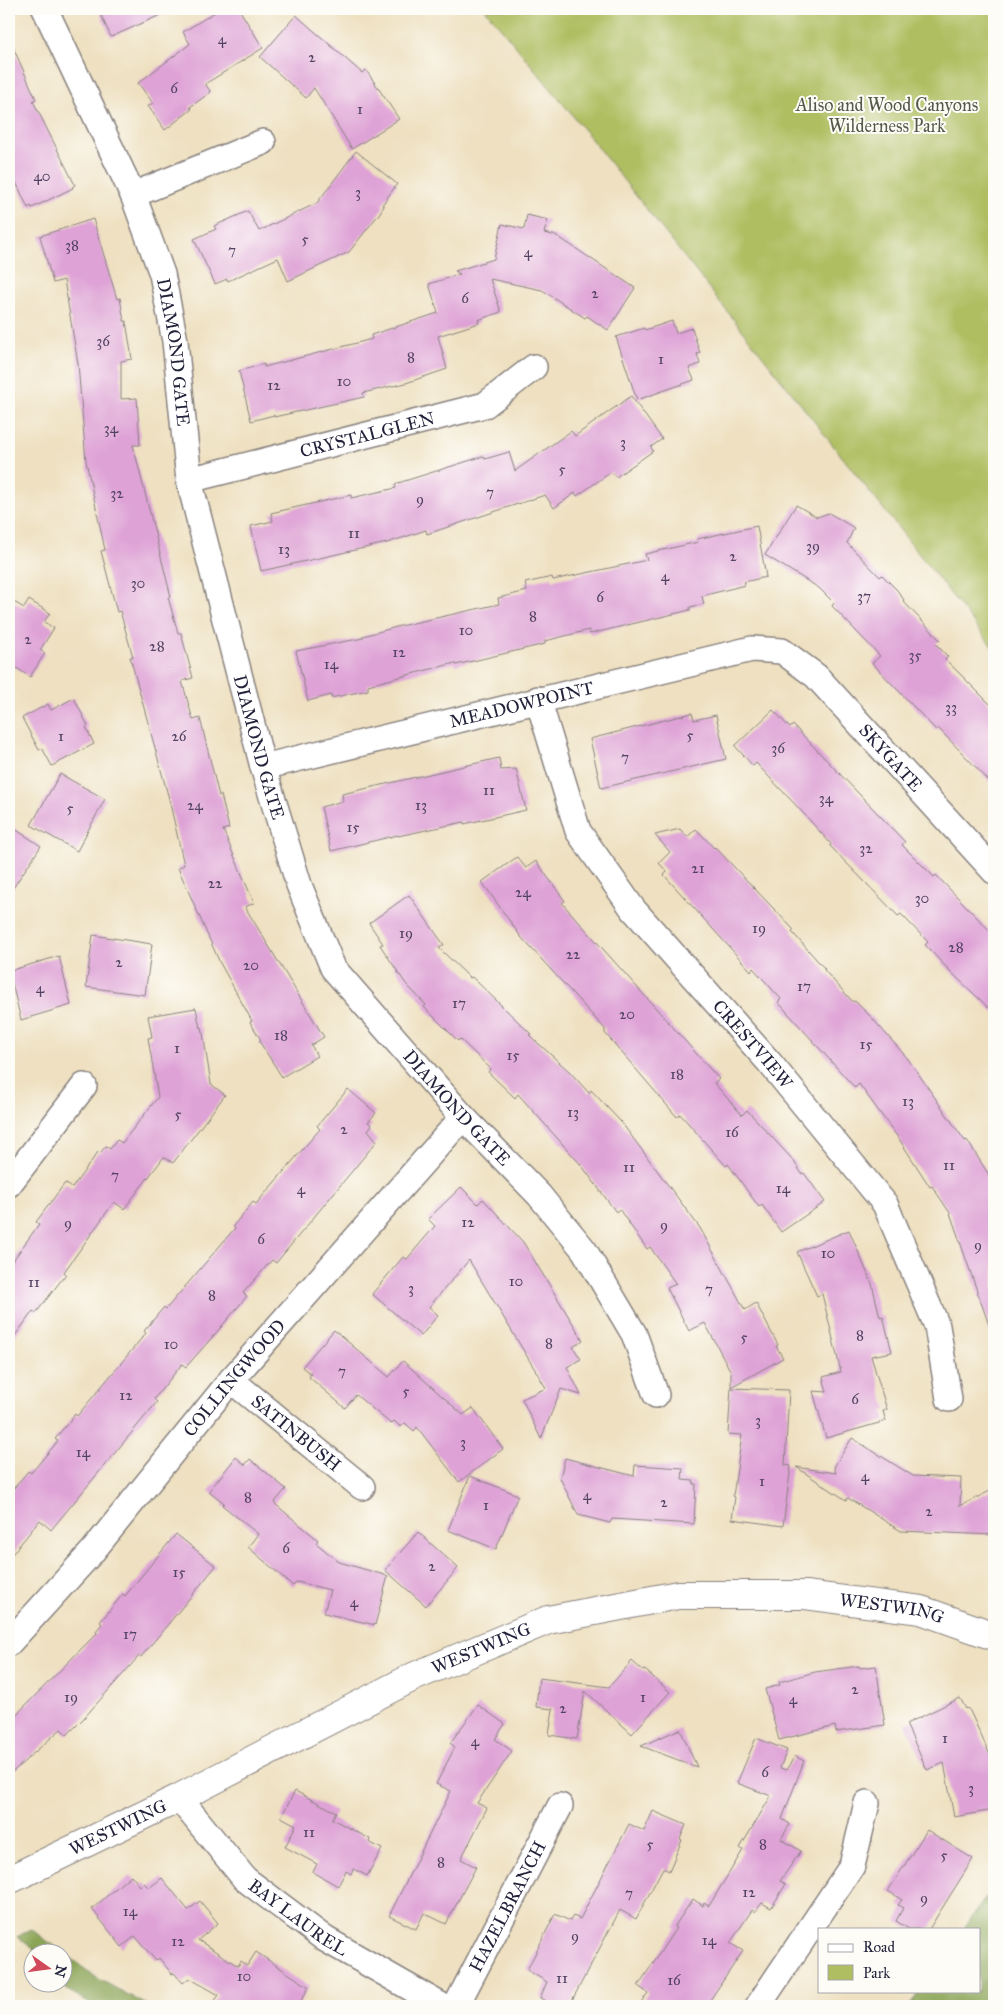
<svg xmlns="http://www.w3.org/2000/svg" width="1003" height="2015" font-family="'IM FELL Great Primer',serif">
<rect width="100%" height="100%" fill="#fdfcf7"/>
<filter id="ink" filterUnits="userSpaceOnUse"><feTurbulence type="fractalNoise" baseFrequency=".02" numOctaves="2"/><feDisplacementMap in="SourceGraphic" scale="10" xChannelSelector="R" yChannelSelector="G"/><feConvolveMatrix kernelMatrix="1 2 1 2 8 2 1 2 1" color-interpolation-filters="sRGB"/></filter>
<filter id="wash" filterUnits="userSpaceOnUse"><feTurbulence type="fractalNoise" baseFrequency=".0096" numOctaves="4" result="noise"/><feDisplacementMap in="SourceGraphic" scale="20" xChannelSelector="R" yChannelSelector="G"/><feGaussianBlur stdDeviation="1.12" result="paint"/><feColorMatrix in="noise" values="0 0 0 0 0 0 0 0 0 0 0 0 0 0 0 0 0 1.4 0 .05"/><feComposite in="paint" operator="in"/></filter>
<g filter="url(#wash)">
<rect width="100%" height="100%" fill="#eee0c0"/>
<path fill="#afbe61" stroke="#68704e" d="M 485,9 L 994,9 L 994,649 L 569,111 Z"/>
<path fill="#8ba557" stroke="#566449" d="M 994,1886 L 994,2006 L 909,2006 L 920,1991 L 979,1991 L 979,1929 L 963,1929 Z
M 31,1929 L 97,1978 L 149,2006 L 96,2006 L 67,1990 L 63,1980 L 62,1952 L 38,1952 L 17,1937 Z"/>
<g id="blocks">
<path fill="#dea2d6" d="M 98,9 L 174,9 L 111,37 Z
M 220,9 L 239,9 L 263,48 L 205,84 L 211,92 L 190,107 L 192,109 L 165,130 L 148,106 L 153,103 L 138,83 L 190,44 L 183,32 Z
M 296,15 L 362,73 L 366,70 L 399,119 L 352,149 L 314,88 L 306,98 L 260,57 Z
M 9,38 L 36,99 L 33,101 L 75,185 L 72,187 L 73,188 L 32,208 L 31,206 L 28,208 L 9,167 Z
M 356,151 L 397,184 L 382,205 L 384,206 L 379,214 L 349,252 L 288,281 L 278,258 L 228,281 L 227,279 L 215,284 L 194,239 L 216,229 L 214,226 L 248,211 L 259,231 L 317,203 Z
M 527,215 L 548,220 L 544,233 L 557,236 L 635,288 L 608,330 L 587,316 L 585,318 L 542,290 L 490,279 L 501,312 L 478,320 L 479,323 L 438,336 L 447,369 L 406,383 L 363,393 L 364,397 L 274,417 L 274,415 L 251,421 L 239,371 L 264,364 L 264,367 L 372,339 L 371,335 L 438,313 L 429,284 L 460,274 L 455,271 L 494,259 L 502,224 L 524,229 Z
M 93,219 L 117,299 L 120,298 L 124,321 L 126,321 L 132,359 L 121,361 L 121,399 L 137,398 L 140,445 L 133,445 L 171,597 L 168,597 L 178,633 L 181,633 L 193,678 L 182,681 L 193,720 L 200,718 L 219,796 L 221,795 L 229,828 L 223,830 L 254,903 L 245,907 L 324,1037 L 311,1045 L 317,1056 L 282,1077 L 259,1041 L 261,1040 L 250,1022 L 252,1021 L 220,963 L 178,868 L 184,865 L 169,799 L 130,657 L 133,657 L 120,611 L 117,612 L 101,551 L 105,550 L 86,461 L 78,364 L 64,280 L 53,283 L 40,236 Z
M 672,321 L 676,333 L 692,328 L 700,353 L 697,354 L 700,364 L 689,368 L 694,380 L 637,400 L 616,337 L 644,328 L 645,330 Z
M 631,396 L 662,439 L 651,447 L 653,451 L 616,477 L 611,472 L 577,496 L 575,493 L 554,508 L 545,495 L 427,534 L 426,530 L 387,543 L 261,571 L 251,526 L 273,521 L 271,513 L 351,495 L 351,498 L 396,488 L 395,484 L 484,456 L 485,459 L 509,452 L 515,471 L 571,431 L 575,436 Z
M 796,505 L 817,517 L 829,513 L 854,528 L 847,543 L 880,577 L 882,575 L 897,590 L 904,600 L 903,601 L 940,640 L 936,644 L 948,657 L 945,659 L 994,708 L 994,786 L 938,728 L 936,730 L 872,663 L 880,656 L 832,606 L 834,603 L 819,588 L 765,555 Z
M 757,526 L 766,577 L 744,582 L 745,585 L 702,596 L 704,604 L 690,607 L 690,610 L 590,634 L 589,630 L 545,641 L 545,644 L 456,665 L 455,663 L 368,685 L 368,690 L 331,698 L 331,695 L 308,701 L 296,651 L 363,638 L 363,636 L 400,626 L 499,604 L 498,598 L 527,591 L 525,583 L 552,577 L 553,580 L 647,560 L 645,554 L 698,542 L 697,539 Z
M 9,599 L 24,608 L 29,600 L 50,613 L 44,622 L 54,628 L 40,650 L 45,653 L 30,677 L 9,663 Z
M 74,698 L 88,726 L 86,727 L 94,744 L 52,766 L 42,748 L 39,750 L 22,718 L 48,704 L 51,710 Z
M 773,710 L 790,728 L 793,725 L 905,842 L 902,845 L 934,877 L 936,875 L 994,935 L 994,1013 L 951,972 L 925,945 L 928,942 L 901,914 L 898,916 L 830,846 L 831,844 L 804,814 L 756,763 L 753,766 L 735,746 Z
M 692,713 L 694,720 L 716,715 L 726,759 L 601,788 L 590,739 Z
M 499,758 L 501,770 L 516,769 L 526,810 L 464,824 L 464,822 L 398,836 L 398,835 L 331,851 L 321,807 L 343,801 L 342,794 Z
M 60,774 L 105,799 L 77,851 L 31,825 Z
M 9,825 L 41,846 L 9,894 Z
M 680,829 L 687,837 L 696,829 L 714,848 L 715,847 L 794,930 L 792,932 L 825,969 L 824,970 L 853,1002 L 855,1001 L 872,1018 L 908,1059 L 965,1141 L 967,1140 L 994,1183 L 994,1331 L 991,1331 L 950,1213 L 932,1186 L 930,1187 L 899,1139 L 859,1084 L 855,1088 L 778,1002 L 781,999 L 753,968 L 751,971 L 664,875 L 667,872 L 659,863 L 670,852 L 655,835 Z
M 517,857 L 526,868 L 536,861 L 565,901 L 562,903 L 719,1079 L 714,1083 L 742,1115 L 747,1110 L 793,1160 L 802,1174 L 804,1173 L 825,1202 L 781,1232 L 762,1205 L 759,1207 L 728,1164 L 726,1166 L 680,1114 L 677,1117 L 605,1033 L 605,1029 L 521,937 L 482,882 Z
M 409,895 L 444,945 L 439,948 L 470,978 L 472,977 L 531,1034 L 529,1035 L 570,1072 L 589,1093 L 591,1090 L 621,1122 L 700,1228 L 745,1310 L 756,1303 L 778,1345 L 776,1346 L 783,1358 L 731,1387 L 731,1372 L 705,1323 L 689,1331 L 667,1288 L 676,1284 L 650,1247 L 647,1249 L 619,1209 L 616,1212 L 582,1166 L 518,1094 L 515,1098 L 488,1072 L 491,1069 L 460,1039 L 458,1041 L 424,1007 L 426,1005 L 406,984 L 380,945 L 383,944 L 369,923 Z
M 93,935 L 152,944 L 145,995 L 86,987 Z
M 59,956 L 71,1005 L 21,1020 L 9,971 Z
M 196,1008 L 200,1028 L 202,1027 L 211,1084 L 225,1095 L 173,1163 L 164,1157 L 124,1209 L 114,1202 L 64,1272 L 66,1274 L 36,1313 L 33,1311 L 9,1344 L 9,1266 L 39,1224 L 36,1222 L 65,1183 L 72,1188 L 98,1152 L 100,1153 L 106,1146 L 110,1149 L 117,1140 L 122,1143 L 158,1097 L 148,1038 L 152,1037 L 148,1016 Z
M 348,1089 L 376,1113 L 368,1122 L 372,1125 L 368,1130 L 377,1141 L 276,1263 L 272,1260 L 243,1293 L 247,1296 L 216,1333 L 186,1367 L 182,1364 L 154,1399 L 157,1402 L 51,1530 L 40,1520 L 9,1558 L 9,1494 L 28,1471 L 31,1473 L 58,1441 L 55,1439 L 75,1414 L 77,1416 L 146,1333 L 144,1331 L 164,1307 L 166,1309 L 235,1228 L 233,1226 L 253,1202 L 256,1204 L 320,1129 L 317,1126 Z
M 461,1187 L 478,1204 L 483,1199 L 523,1242 L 583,1340 L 573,1347 L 581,1359 L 567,1367 L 581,1395 L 561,1389 L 541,1439 L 522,1399 L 546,1388 L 469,1260 L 429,1307 L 438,1315 L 421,1336 L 372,1294 L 403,1257 L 407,1259 L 435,1226 L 428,1219 Z
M 849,1230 L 872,1284 L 880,1317 L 883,1316 L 892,1352 L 871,1356 L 887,1410 L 883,1411 L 886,1421 L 826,1438 L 813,1391 L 827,1392 L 823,1377 L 841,1372 L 822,1294 L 817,1296 L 797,1252 Z
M 334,1330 L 389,1377 L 403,1361 L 463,1415 L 473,1408 L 503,1449 L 459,1482 L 417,1427 L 414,1431 L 405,1423 L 401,1427 L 394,1421 L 391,1424 L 356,1395 L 345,1408 L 309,1377 L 311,1374 L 302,1367 Z
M 731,1388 L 789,1390 L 785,1465 L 791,1466 L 783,1526 L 732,1519 L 735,1497 L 733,1496 L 742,1435 L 728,1434 Z
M 852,1438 L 913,1476 L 961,1478 L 960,1506 L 994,1489 L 994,1535 L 901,1531 L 848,1498 L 846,1500 L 796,1467 L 836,1473 L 834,1467 Z
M 236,1457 L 245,1465 L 250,1459 L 286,1489 L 274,1503 L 318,1540 L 316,1543 L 339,1562 L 388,1576 L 375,1625 L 324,1613 L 330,1590 L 297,1582 L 293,1586 L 248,1547 L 258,1534 L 222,1505 L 224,1503 L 209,1491 Z
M 565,1458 L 634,1476 L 635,1465 L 683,1468 L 682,1480 L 694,1481 L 694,1484 L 696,1484 L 694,1524 L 612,1519 L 610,1523 L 578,1515 L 560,1478 Z
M 470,1476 L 518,1495 L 496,1549 L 448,1530 Z
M 418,1532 L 458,1568 L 426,1606 L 385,1570 Z
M 176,1534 L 216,1566 L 141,1657 L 139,1656 L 83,1719 L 67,1735 L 61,1729 L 9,1775 L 9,1722 L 97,1633 L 96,1631 L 102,1624 L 100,1622 L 123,1594 L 125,1596 Z
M 632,1661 L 643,1671 L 645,1670 L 670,1692 L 632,1734 L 585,1691 L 577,1739 L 549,1735 L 553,1709 L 536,1707 L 539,1678 L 609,1687 Z
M 859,1666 L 860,1668 L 876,1666 L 885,1725 L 836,1732 L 835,1726 L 779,1740 L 765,1689 L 780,1685 L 779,1682 L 815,1672 Z
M 960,1698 L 966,1709 L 967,1708 L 970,1711 L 994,1764 L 994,1810 L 954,1817 L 944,1763 L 927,1770 L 906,1724 Z
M 478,1705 L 505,1724 L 495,1739 L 512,1751 L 477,1803 L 487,1808 L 461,1859 L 476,1867 L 446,1924 L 424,1913 L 416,1929 L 389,1916 L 451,1791 L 436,1784 L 455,1747 L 450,1743 Z
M 680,1729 L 697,1767 L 641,1746 Z
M 756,1738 L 787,1750 L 780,1768 L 786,1770 L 795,1756 L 804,1761 L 782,1819 L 790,1824 L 781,1839 L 801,1851 L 780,1881 L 786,1884 L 771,1908 L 762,1903 L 755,1912 L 752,1910 L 730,1943 L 743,1951 L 706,2006 L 638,2006 L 648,1993 L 638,1986 L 676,1928 L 674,1927 L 693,1899 L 703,1906 L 704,1903 L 709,1906 L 743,1850 L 740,1848 L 771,1796 L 737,1783 Z
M 295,1791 L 336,1812 L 332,1819 L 370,1839 L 369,1842 L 382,1849 L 367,1876 L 354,1869 L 351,1874 L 346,1871 L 338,1886 L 313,1872 L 317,1864 L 285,1847 L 296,1825 L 281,1817 Z
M 653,1811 L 686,1825 L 680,1839 L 682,1840 L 669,1871 L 663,1868 L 636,1919 L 620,1910 L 569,2006 L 556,2006 L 540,1998 L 547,1982 L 527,1970 L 555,1914 L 570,1921 L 573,1916 L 580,1919 L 629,1824 L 644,1831 Z
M 927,1830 L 973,1859 L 929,1929 L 909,1929 L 896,1921 L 903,1908 L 898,1905 L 902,1900 L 888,1891 Z
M 131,1875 L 140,1886 L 144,1883 L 149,1888 L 162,1878 L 188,1910 L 200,1901 L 218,1923 L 198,1940 L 238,1966 L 241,1961 L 247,1966 L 256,1952 L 309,1987 L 298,2006 L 211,2006 L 219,1995 L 189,1978 L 183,1983 L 174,1973 L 172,1974 L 159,1958 L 156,1961 L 135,1936 L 122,1947 L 92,1909 Z"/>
</g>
</g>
<g filter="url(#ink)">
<use href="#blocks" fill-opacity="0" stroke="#88817e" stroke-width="1"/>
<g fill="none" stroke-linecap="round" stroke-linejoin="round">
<g stroke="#88817e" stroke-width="28">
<g id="minor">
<path id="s1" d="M 45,9 L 133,195 L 162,274 L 175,341 L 189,480 L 263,767 L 299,885 L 333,968 L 463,1117 L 539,1195 L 584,1250 L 634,1334 L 656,1395"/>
<path d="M 133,195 L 263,142"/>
<path id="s2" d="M 189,480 L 485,405 L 534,367"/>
<path id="s3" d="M 538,699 L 578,831 L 633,909 L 769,1062 L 885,1204 L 937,1326 L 949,1399"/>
<path id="s4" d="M 263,767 L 752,649 L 782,651 L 816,676 L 994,871"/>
<path d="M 9,1184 L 84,1086"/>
<path id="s5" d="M 231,1380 L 362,1487"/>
<path id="s6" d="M 9,1643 L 92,1552 L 231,1380 L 463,1117"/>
<path id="s7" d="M 179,1798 L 245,1879 L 325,1939 L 442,2006"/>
<path id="s8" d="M 456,2006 L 560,1806"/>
<path d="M 758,2006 L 852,1866 L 867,1803"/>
</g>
</g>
<g stroke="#88817e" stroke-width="30">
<g id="tertiary">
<path id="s9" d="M 9,1880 L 179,1798 L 413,1677 L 548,1620 L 678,1595 L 805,1595 L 921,1610 L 994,1636"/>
</g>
</g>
<use href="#minor" stroke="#fff" stroke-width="25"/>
<use href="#tertiary" stroke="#fff" stroke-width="28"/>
</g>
</g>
<g text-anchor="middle" stroke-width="4" stroke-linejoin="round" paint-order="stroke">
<g font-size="15" fill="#514262">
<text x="222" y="44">4</text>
<text x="312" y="62">2</text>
<text x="174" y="93">6</text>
<text x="360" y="114">1</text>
<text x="42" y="181">40</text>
<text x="358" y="197">3</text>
<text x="305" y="244">5</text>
<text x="72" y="250">38</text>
<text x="232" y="255">7</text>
<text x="528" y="257">4</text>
<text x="595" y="298">2</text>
<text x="465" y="303">6</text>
<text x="103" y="346">36</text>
<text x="411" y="362">8</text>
<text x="661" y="364">1</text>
<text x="344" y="386">10</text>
<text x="274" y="390">12</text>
<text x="111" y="433">34</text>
<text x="623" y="447">3</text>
<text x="562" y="474">5</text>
<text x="490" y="497">7</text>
<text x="117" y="498">32</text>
<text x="420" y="504">9</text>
<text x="354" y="538">11</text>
<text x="813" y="551">39</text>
<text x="284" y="554">13</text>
<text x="733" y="561">2</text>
<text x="665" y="581">4</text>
<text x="138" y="588">30</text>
<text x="864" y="601">37</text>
<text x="600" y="602">6</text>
<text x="533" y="621">8</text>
<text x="466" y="635">10</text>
<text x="28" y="644">2</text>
<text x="157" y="651">28</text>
<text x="399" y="657">12</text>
<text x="915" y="660">35</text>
<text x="331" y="669">14</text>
<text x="951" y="712">33</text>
<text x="690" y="740">5</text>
<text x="61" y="741">1</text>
<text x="179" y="741">26</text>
<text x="778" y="753">36</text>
<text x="625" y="762">7</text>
<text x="489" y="795">11</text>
<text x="826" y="803">34</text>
<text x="195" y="810">24</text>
<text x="421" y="810">13</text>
<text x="70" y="813">5</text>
<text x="353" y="832">15</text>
<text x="866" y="853">32</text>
<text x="698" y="873">21</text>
<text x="215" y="888">22</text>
<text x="523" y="897">24</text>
<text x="922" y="903">30</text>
<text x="759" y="933">19</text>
<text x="406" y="938">19</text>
<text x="956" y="952">28</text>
<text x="573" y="959">22</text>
<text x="119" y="967">2</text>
<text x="251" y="970">20</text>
<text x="804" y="991">17</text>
<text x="40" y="993">4</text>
<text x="459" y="1008">17</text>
<text x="627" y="1019">20</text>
<text x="281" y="1040">18</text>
<text x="866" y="1049">15</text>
<text x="177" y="1053">1</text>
<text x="513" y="1060">15</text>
<text x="677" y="1079">18</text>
<text x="908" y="1106">13</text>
<text x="573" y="1117">13</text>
<text x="178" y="1119">5</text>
<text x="344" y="1134">2</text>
<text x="732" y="1137">16</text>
<text x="949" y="1170">11</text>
<text x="629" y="1172">11</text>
<text x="115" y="1180">7</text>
<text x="783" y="1193">14</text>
<text x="301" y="1194">4</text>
<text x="468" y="1227">12</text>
<text x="68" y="1228">9</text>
<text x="664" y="1230">9</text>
<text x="261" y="1244">6</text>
<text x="978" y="1250">9</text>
<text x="828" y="1258">10</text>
<text x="516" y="1286">10</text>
<text x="34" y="1287">11</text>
<text x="411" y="1293">3</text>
<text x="709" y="1294">7</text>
<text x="212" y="1300">8</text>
<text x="860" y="1340">8</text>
<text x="744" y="1342">5</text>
<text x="549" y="1348">8</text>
<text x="171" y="1349">10</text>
<text x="342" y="1376">7</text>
<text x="406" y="1396">5</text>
<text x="126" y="1400">12</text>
<text x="855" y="1404">6</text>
<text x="758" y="1425">3</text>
<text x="463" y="1447">3</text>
<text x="83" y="1457">14</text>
<text x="865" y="1481">4</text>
<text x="762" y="1486">1</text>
<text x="587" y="1500">4</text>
<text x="248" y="1502">8</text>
<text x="664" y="1507">2</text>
<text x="486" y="1510">1</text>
<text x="929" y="1516">2</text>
<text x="286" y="1553">6</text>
<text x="432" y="1571">2</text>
<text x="179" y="1577">15</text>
<text x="354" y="1607">4</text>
<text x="130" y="1639">17</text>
<text x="855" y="1694">2</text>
<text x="71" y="1702">19</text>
<text x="643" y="1702">1</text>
<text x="793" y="1704">4</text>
<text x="563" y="1713">2</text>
<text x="945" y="1743">1</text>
<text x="475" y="1746">4</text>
<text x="765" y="1777">6</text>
<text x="971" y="1793">3</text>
<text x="309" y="1837">11</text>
<text x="650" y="1849">5</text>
<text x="763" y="1849">8</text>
<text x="944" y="1860">5</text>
<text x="441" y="1867">8</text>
<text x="749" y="1897">12</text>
<text x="629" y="1898">7</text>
<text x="924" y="1903">9</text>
<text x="130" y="1916">14</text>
<text x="575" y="1941">9</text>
<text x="709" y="1945">14</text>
<text x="178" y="1946">12</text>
<text x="244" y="1981">10</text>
<text x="562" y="1983">11</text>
<text x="674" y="1985">16</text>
</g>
<g font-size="18" fill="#535948" stroke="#fdfcf7">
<text x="887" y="111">Aliso and Wood Canyons<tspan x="887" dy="21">Wilderness Park</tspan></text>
</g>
<g font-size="18" fill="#22223b" stroke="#fdfcf7">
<text dy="6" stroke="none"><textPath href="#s1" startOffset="369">DIAMOND GATE</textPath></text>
<text dy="6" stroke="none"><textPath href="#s2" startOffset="184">CRYSTALGLEN</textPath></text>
<text dy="6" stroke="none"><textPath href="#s4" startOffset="266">MEADOWPOINT</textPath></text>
<text dy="6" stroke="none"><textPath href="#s1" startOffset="774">DIAMOND GATE</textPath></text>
<text dy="6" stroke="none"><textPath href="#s4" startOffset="686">SKYGATE</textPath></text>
<text dy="6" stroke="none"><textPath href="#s3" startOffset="414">CRESTVIEW</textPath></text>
<text dy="6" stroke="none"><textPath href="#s1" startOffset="1194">DIAMOND GATE</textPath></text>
<text dy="6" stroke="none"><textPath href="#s6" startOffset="348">COLLINGWOOD</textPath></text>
<text dy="6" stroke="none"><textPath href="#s5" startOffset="84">SATINBUSH</textPath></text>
<text dy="6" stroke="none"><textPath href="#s9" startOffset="946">WESTWING</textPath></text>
<text dy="6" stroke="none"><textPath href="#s9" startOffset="526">WESTWING</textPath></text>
<text dy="6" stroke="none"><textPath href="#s9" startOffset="121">WESTWING</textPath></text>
<text dy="6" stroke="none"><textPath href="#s8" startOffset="112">HAZELBRANCH</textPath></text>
<text dy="6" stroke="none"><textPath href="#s7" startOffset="170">BAY LAUREL</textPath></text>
</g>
</g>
<rect width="1003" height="2015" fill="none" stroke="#fdfcf7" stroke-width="30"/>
<rect x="818" y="1928" width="162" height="65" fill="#fdfcf7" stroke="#a5a5ac"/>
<rect x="828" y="1944" width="25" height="8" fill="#ffffff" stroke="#a5a5ac"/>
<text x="863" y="1952" font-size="15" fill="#22223b">Road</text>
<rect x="828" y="1965" width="25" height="15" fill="#afbe61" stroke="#a5a5ac"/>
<text x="863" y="1978" font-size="15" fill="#22223b">Park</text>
<g transform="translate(48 1968) rotate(104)"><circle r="24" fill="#fdfcf7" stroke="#a5a5ac"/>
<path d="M0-4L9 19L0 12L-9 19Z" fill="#d1495b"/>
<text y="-8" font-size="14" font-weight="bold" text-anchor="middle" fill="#22223b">N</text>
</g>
</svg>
